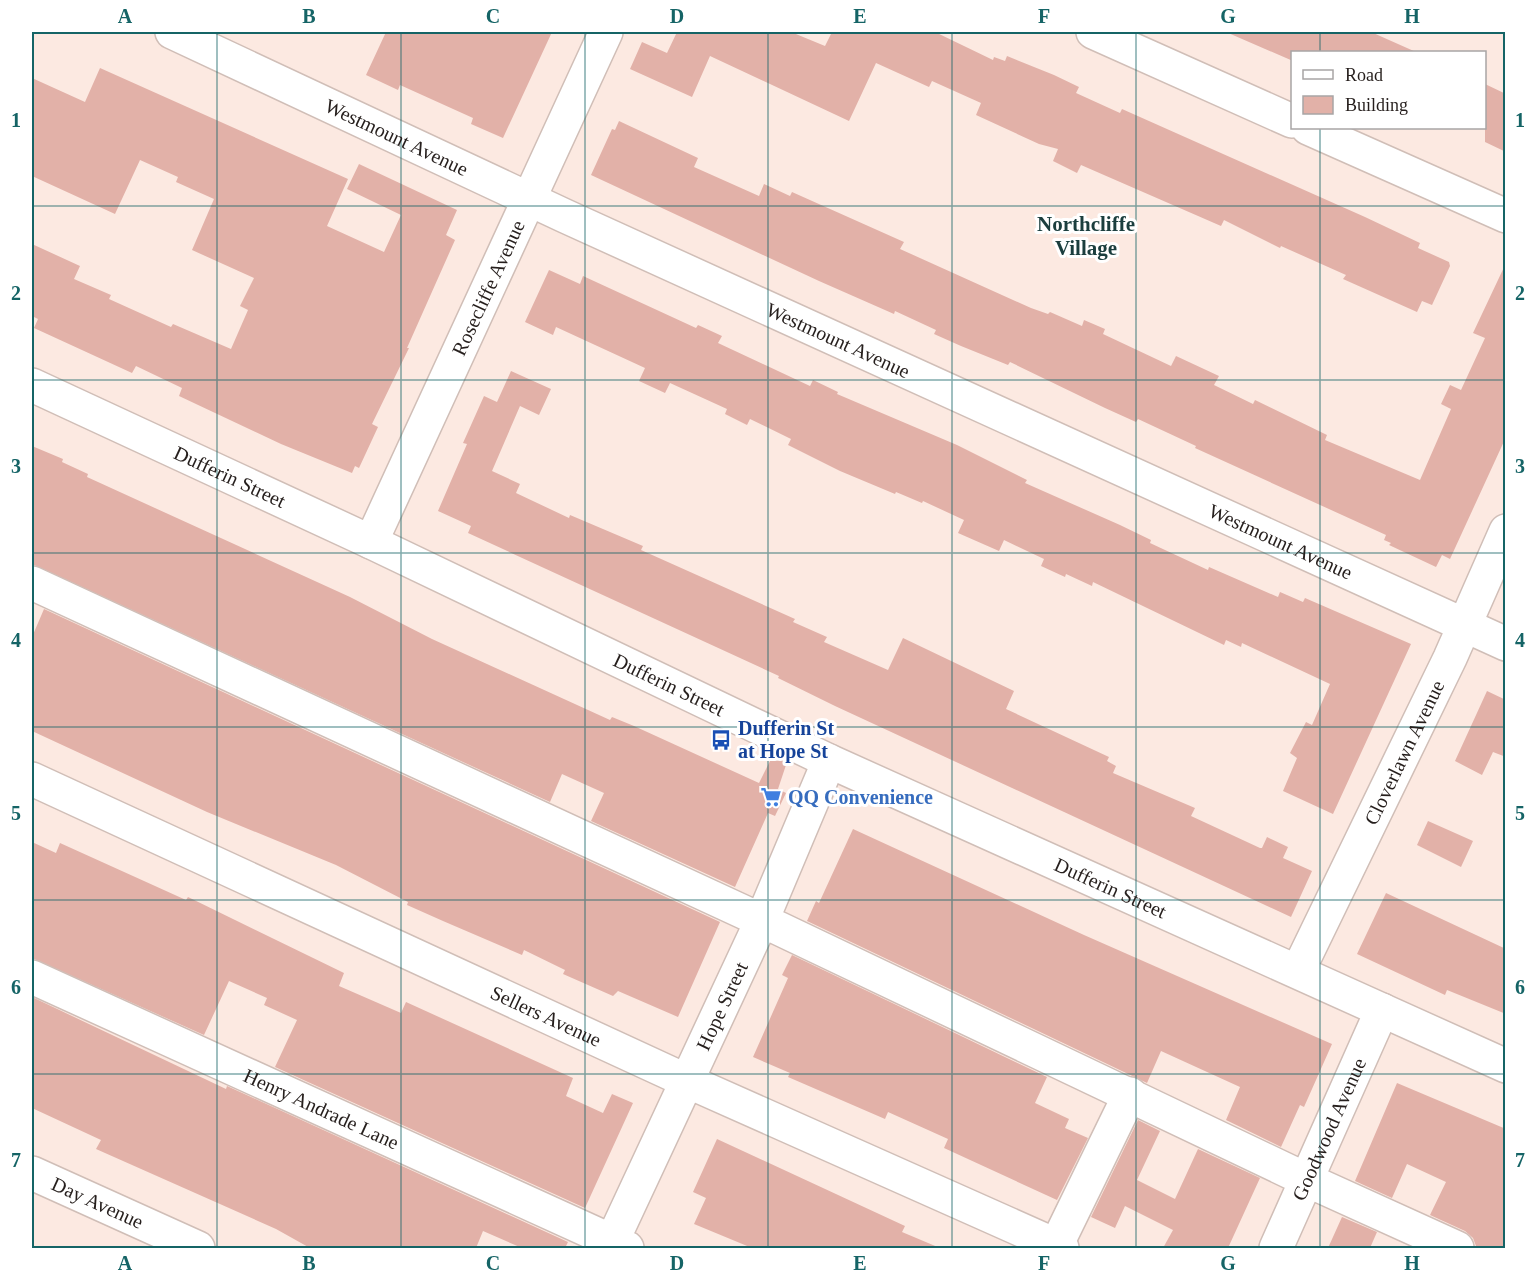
<svg xmlns="http://www.w3.org/2000/svg" width="1537" height="1280" font-family="Georgia,serif">
<rect width="100%" height="100%" fill="#fce9e1"/>
<path fill="#e2b1a8" d="M 386,32 L 552,32 L 503,138 L 471,124 L 473,118 L 400,85 L 398,90 L 366,75 Z
M 677,32 L 791,32 L 825,46 L 832,32 L 935,32 L 993,60 L 994,57 L 1005,61 L 1007,56 L 1054,75 L 1079,87 L 1076,93 L 1120,113 L 1122,109 L 1365,217 L 1420,243 L 1418,248 L 1449,262 L 1450,266 L 1432,305 L 1422,301 L 1417,312 L 1343,279 L 1346,275 L 1281,246 L 1280,248 L 1224,220 L 1221,226 L 1081,165 L 1077,173 L 1053,161 L 1058,149 L 1039,144 L 976,115 L 981,103 L 932,81 L 929,87 L 876,63 L 849,121 L 710,56 L 692,97 L 630,69 L 642,42 L 667,53 Z
M 1226,32 L 1371,32 L 1416,52 L 1293,52 L 1293,61 Z
M 100,68 L 348,179 L 327,226 L 384,252 L 401,215 L 347,189 L 359,164 L 457,210 L 446,235 L 455,240 L 407,348 L 409,348 L 372,424 L 378,427 L 359,468 L 355,466 L 352,473 L 281,444 L 179,396 L 182,388 L 136,366 L 132,373 L 34,328 L 38,319 L 32,316 L 32,244 L 80,266 L 74,279 L 111,295 L 109,299 L 171,327 L 173,324 L 231,349 L 248,310 L 240,306 L 254,278 L 192,250 L 214,199 L 176,182 L 178,177 L 140,160 L 115,214 L 32,176 L 32,78 L 85,102 Z
M 1485,84 L 1506,94 L 1506,152 L 1485,142 Z
M 619,121 L 698,158 L 694,167 L 759,196 L 764,184 L 790,196 L 792,192 L 904,242 L 900,249 L 1031,308 L 1048,314 L 1050,312 L 1082,326 L 1084,320 L 1105,329 L 1103,334 L 1171,366 L 1176,356 L 1219,376 L 1214,385 L 1253,404 L 1255,400 L 1327,435 L 1325,440 L 1420,480 L 1451,409 L 1441,404 L 1450,385 L 1461,390 L 1485,338 L 1473,333 L 1506,263 L 1506,437 L 1450,559 L 1442,555 L 1436,567 L 1389,545 L 1391,543 L 1384,540 L 1386,535 L 1195,448 L 1196,446 L 1138,419 L 1136,422 L 1105,408 L 1010,362 L 1008,365 L 961,346 L 934,334 L 936,330 L 895,311 L 894,314 L 819,281 L 591,175 L 612,129 L 615,130 Z
M 549,270 L 580,284 L 583,276 L 696,328 L 698,325 L 722,336 L 718,343 L 810,386 L 813,380 L 838,392 L 837,394 L 957,445 L 1027,480 L 1025,483 L 1120,525 L 1151,540 L 1150,543 L 1208,570 L 1209,567 L 1278,597 L 1280,592 L 1303,602 L 1305,598 L 1411,644 L 1333,814 L 1283,791 L 1297,758 L 1290,753 L 1306,722 L 1312,725 L 1330,684 L 1242,643 L 1241,647 L 1226,640 L 1224,645 L 1093,582 L 1092,586 L 1066,574 L 1065,577 L 1041,566 L 1044,559 L 1004,540 L 999,551 L 958,533 L 964,520 L 923,501 L 922,503 L 896,492 L 895,494 L 840,471 L 788,445 L 791,439 L 750,419 L 747,425 L 725,414 L 727,409 L 670,383 L 665,393 L 639,381 L 645,368 L 556,327 L 553,335 L 525,322 Z
M 511,371 L 551,389 L 539,415 L 520,406 L 492,471 L 520,484 L 516,493 L 569,518 L 570,515 L 643,546 L 641,550 L 795,619 L 793,622 L 827,637 L 824,642 L 888,670 L 903,638 L 1014,691 L 1006,709 L 1109,757 L 1107,761 L 1116,766 L 1113,773 L 1195,808 L 1191,816 L 1260,848 L 1262,848 L 1267,837 L 1288,847 L 1283,858 L 1312,871 L 1291,917 L 835,706 L 778,678 L 779,676 L 468,533 L 471,526 L 438,511 L 467,444 L 463,443 L 484,396 L 497,402 Z
M 32,446 L 63,459 L 62,462 L 88,474 L 87,477 L 350,597 L 432,639 L 610,720 L 612,717 L 634,726 L 759,783 L 773,755 L 787,762 L 778,789 L 786,793 L 775,816 L 768,813 L 735,887 L 591,821 L 604,793 L 562,774 L 550,802 L 32,564 Z
M 44,609 L 720,922 L 678,1017 L 618,991 L 613,996 L 563,974 L 565,970 L 524,950 L 522,955 L 443,921 L 407,905 L 408,902 L 336,865 L 207,812 L 32,731 L 32,637 Z
M 1487,691 L 1506,700 L 1506,757 L 1493,752 L 1482,775 L 1455,761 Z
M 1428,821 L 1473,841 L 1461,867 L 1417,845 Z
M 853,829 L 1084,935 L 1332,1044 L 1304,1107 L 1300,1105 L 1281,1147 L 1226,1120 L 1240,1087 L 1161,1051 L 1147,1083 L 807,921 L 816,901 L 819,903 Z
M 32,842 L 56,853 L 60,843 L 186,900 L 188,897 L 344,973 L 339,986 L 401,1013 L 406,1002 L 573,1078 L 566,1096 L 603,1113 L 612,1094 L 633,1103 L 585,1208 L 275,1067 L 297,1020 L 264,1005 L 267,998 L 229,981 L 204,1035 L 32,958 Z
M 1386,893 L 1506,949 L 1506,1014 L 1447,990 L 1445,995 L 1357,954 Z
M 792,955 L 1047,1077 L 1035,1103 L 1069,1119 L 1065,1128 L 1088,1138 L 1057,1200 L 944,1148 L 948,1139 L 888,1112 L 885,1119 L 788,1077 L 790,1073 L 753,1057 L 788,978 L 782,975 Z
M 32,997 L 226,1089 L 227,1086 L 568,1242 L 565,1248 L 522,1248 L 483,1231 L 476,1248 L 310,1248 L 276,1229 L 96,1149 L 101,1140 L 32,1108 Z
M 1397,1083 L 1506,1129 L 1506,1248 L 1482,1248 L 1476,1246 L 1473,1238 L 1465,1231 L 1430,1215 L 1446,1182 L 1407,1164 L 1392,1198 L 1355,1181 Z
M 1138,1120 L 1160,1131 L 1137,1180 L 1175,1199 L 1198,1149 L 1260,1178 L 1228,1248 L 1163,1248 L 1173,1230 L 1125,1206 L 1115,1228 L 1091,1217 Z
M 717,1139 L 905,1226 L 902,1232 L 940,1248 L 752,1248 L 694,1224 L 706,1198 L 693,1192 Z
M 1342,1217 L 1377,1232 L 1370,1248 L 1328,1248 Z"/>
<g fill="none" stroke-linecap="round" stroke-linejoin="round">
<g stroke="#d0beb7" stroke-width="36">
<g id="minor">
<path id="s1" d="M 172,32 L 565,216 L 1506,644"/>
<path d="M 1093,32 L 1292,121"/>
<path d="M 1308,128 L 1506,216"/>
<path id="s2" d="M 371,542 L 606,32"/>
<path d="M 32,583 L 778,928 L 1307,1180 L 1457,1248"/>
<path id="s3" d="M 32,779 L 687,1081 L 1062,1248"/>
<path id="s4" d="M 1298,971 L 1450,658 L 1506,531"/>
<path id="s5" d="M 32,977 L 627,1248"/>
<path id="s6" d="M 32,1173 L 198,1248"/>
<path id="s7" d="M 609,1248 L 762,920 L 829,761"/>
<path d="M 1055,1248 L 1130,1094"/>
<path id="s8" d="M 1276,1248 L 1382,1010"/>
</g>
</g>
<g stroke="#d0beb7" stroke-width="36">
<g id="major">
<path id="s9" d="M 32,385 L 371,542 L 829,761 L 1506,1066"/>
</g>
</g>
<use href="#minor" stroke="#fff" stroke-width="33"/>
<use href="#major" stroke="#fff" stroke-width="33"/>
</g>
<path fill="none" stroke="#156466" stroke-width="1.5" stroke-opacity="0.55" d="M 217,32 L 217,1248M 401,32 L 401,1248M 585,32 L 585,1248M 768,32 L 768,1248M 952,32 L 952,1248M 1136,32 L 1136,1248M 1320,32 L 1320,52M 1320,128 L 1320,1248M 32,206 L 1506,206M 32,380 L 1506,380M 32,553 L 1506,553M 32,727 L 1506,727M 32,900 L 1506,900M 32,1074 L 1506,1074"/>
<defs>
<g id="bus-bare" transform="scale(1.62)"><path d="M-5-6H5V4H4V6H2V4H-2V6H-4V4H-5ZM-3.5-4V0h7V-4ZM-3.5 1.2v1.5H-2V1.2ZM2 1.2v1.5H3.5V1.2Z" fill="#1a4fb4" stroke="#fff" stroke-width="2.5" paint-order="stroke"/></g>
<g id="supermarket-bare" transform="scale(1.62)"><path d="M-6-5.5h2.5l.6 2H6L4.5 2H-2.5L-4.4-4H-6ZM-1.5 3.2a1.3 1.3 0 1 0 .1 0ZM3 3.2a1.3 1.3 0 1 0 .1 0Z" fill="#3f7fe0" stroke="#fff" stroke-width="2.5" paint-order="stroke"/></g>
</defs>
<g fill-rule="evenodd">
<use href="#bus-bare" x="721" y="740"/>
<use href="#supermarket-bare" x="771" y="797"/>
</g>
<g text-anchor="middle" stroke-width="6" stroke-linejoin="round" paint-order="stroke">
<g font-size="20" fill="#261f1d" stroke="#fff">
<text dy="7" stroke="none"><textPath href="#s1" startOffset="248">Westmount Avenue</textPath></text>
<text dy="7" stroke="none"><textPath href="#s2" startOffset="280">Rosecliffe Avenue</textPath></text>
<text dy="7" stroke="none"><textPath href="#s1" startOffset="734">Westmount Avenue</textPath></text>
<text dy="7" stroke="none"><textPath href="#s9" startOffset="218">Dufferin Street</textPath></text>
<text dy="7" stroke="none"><textPath href="#s1" startOffset="1220">Westmount Avenue</textPath></text>
<text dy="7" stroke="none"><textPath href="#s9" startOffset="704">Dufferin Street</textPath></text>
<text dy="7" stroke="none"><textPath href="#s4" startOffset="243">Cloverlawn Avenue</textPath></text>
<text dy="7" stroke="none"><textPath href="#s9" startOffset="1190">Dufferin Street</textPath></text>
<text dy="7" stroke="none"><textPath href="#s7" startOffset="267">Hope Street</textPath></text>
<text dy="7" stroke="none"><textPath href="#s3" startOffset="566">Sellers Avenue</textPath></text>
<text dy="7" stroke="none"><textPath href="#s5" startOffset="318">Henry Andrade Lane</textPath></text>
<text dy="7" stroke="none"><textPath href="#s8" startOffset="130">Goodwood Avenue</textPath></text>
<text dy="7" stroke="none"><textPath href="#s6" startOffset="72">Day Avenue</textPath></text>
</g>
<g font-size="20" font-weight="bold" fill="#164399" stroke="#fff" text-anchor="start">
<text x="738" y="735">Dufferin St<tspan x="738" dy="23">at Hope St</tspan></text>
</g>
<g font-size="20" font-weight="bold" fill="#366cbe" stroke="#fff" text-anchor="start">
<text x="788" y="804">QQ Convenience</text>
</g>
<g font-size="21" font-weight="bold" fill="#1b3e3e" stroke="#fff">
<text x="1086" y="231">Northcliffe<tspan x="1086" dy="24">Village</tspan></text>
</g>
</g>
<rect width="1537" height="1280" fill="none" stroke="#ffffff" stroke-width="66"/>
<rect x="1291" y="51" width="195" height="78" fill="#ffffff" stroke="#a8a5a5" stroke-width="1.5"/>
<rect x="1303" y="70" width="30" height="9" fill="#ffffff" stroke="#a8a5a5" stroke-width="1.5"/>
<text x="1345" y="81" font-size="18" fill="#261f1d">Road</text>
<rect x="1303" y="96" width="30" height="18" fill="#e2b1a8" stroke="#a8a5a5" stroke-width="1.5"/>
<text x="1345" y="111" font-size="18" fill="#261f1d">Building</text>
<rect x="33" y="33" width="1471" height="1214" fill="none" stroke="#156466" stroke-width="2"/>
<g font-size="20" text-anchor="middle" font-weight="bold" fill="#156466">
<text x="125" y="23">A</text>
<text x="309" y="23">B</text>
<text x="493" y="23">C</text>
<text x="677" y="23">D</text>
<text x="860" y="23">E</text>
<text x="1044" y="23">F</text>
<text x="1228" y="23">G</text>
<text x="1412" y="23">H</text>
<text x="16" y="127">1</text>
<text x="1520" y="127">1</text>
<text x="16" y="300">2</text>
<text x="1520" y="300">2</text>
<text x="16" y="473">3</text>
<text x="1520" y="473">3</text>
<text x="16" y="647">4</text>
<text x="1520" y="647">4</text>
<text x="16" y="820">5</text>
<text x="1520" y="820">5</text>
<text x="16" y="994">6</text>
<text x="1520" y="994">6</text>
<text x="16" y="1167">7</text>
<text x="1520" y="1167">7</text>
<text x="125" y="1270">A</text>
<text x="309" y="1270">B</text>
<text x="493" y="1270">C</text>
<text x="677" y="1270">D</text>
<text x="860" y="1270">E</text>
<text x="1044" y="1270">F</text>
<text x="1228" y="1270">G</text>
<text x="1412" y="1270">H</text>
</g>
</svg>
